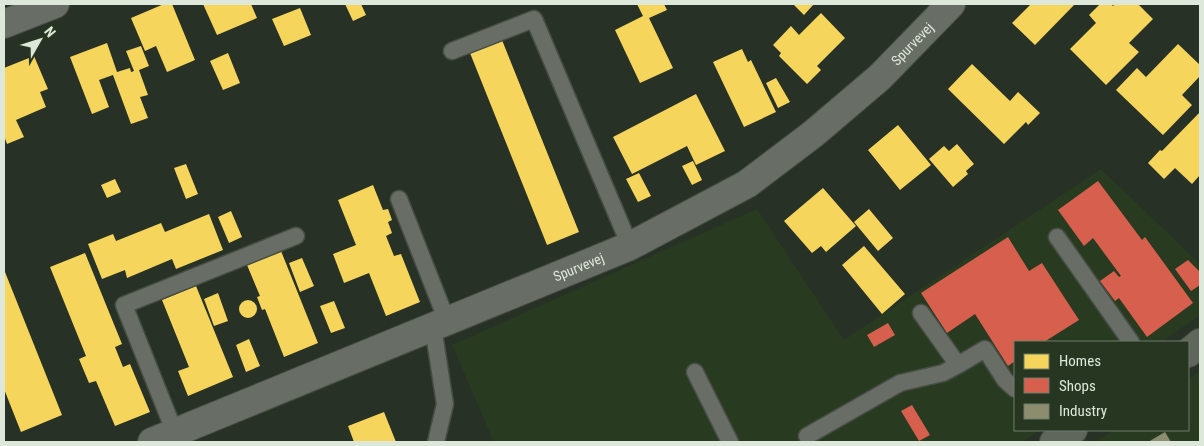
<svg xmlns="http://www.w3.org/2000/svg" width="1204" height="446" font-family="'Roboto Condensed',sans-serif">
<rect width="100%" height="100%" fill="#283125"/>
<path fill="#283b21" d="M 1101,169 L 1200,264 L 1200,315 L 1162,342 L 1015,342 L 1015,430 L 1040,430 L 1022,442 L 494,442 L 452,345 L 757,209 L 844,340 Z
M 1200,371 L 1200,442 L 1095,442 L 1114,430 L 1188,430 L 1188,380 Z"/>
<path fill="#f6d55c" d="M 164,4 L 172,4 L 195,60 L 167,72 L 156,46 L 145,51 L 131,18 Z
M 203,4 L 251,4 L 257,18 L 217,35 Z
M 345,4 L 361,4 L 366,15 L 353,21 Z
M 637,4 L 664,4 L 667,10 L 649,18 L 673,68 L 640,83 L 615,30 L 643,16 Z
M 793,4 L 814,4 L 804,15 Z
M 1031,4 L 1075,4 L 1035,45 L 1012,23 Z
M 1100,4 L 1111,4 L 1113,6 L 1115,4 L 1138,4 L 1153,19 L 1129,43 L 1139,52 L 1106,85 L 1070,49 L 1096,23 L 1089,15 Z
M 300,8 L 311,35 L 284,46 L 272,19 Z
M 821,13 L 845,38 L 817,66 L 821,70 L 807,84 L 779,56 L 781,53 L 773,45 L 791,26 L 799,35 Z
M 502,40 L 579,232 L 547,245 L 470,53 Z
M 107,43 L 117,72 L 130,68 L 131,72 L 134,71 L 126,51 L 141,46 L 149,66 L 139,70 L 148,95 L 140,97 L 148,118 L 131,124 L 113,75 L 99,80 L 109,107 L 92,114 L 70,57 Z
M 1178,44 L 1200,65 L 1200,76 L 1182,95 L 1192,105 L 1163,135 L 1116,90 L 1137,68 L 1146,77 Z
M 742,49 L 748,62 L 751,60 L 776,112 L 744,127 L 713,62 Z
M 228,53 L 240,83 L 223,90 L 210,61 Z
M 34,56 L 48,89 L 40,92 L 46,107 L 16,120 L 24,137 L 7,144 L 4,136 L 4,68 Z
M 972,64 L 1010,101 L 1018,92 L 1040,113 L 1028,125 L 1026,122 L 1004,144 L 948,89 Z
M 776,78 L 790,102 L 778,108 L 766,83 Z
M 696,94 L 725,151 L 696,165 L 687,146 L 632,174 L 613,137 Z
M 1200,112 L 1200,175 L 1192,184 L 1175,168 L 1164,179 L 1148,163 L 1160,150 L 1162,151 Z
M 898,125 L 931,165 L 900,190 L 868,150 Z
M 957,144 L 974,164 L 966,171 L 968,174 L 953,187 L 929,159 L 944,146 L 949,151 Z
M 693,161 L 702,180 L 692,185 L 682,166 Z
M 186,164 L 198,194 L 186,199 L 174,168 Z
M 639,173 L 651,196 L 638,202 L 626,179 Z
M 115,179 L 121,192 L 107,198 L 101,185 Z
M 373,185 L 383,210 L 388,209 L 392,220 L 388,222 L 392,233 L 386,236 L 394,256 L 401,254 L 420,302 L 386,316 L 369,273 L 344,283 L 333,254 L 356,245 L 338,200 Z
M 823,188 L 856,226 L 826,252 L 821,246 L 812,253 L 784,221 Z
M 869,209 L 893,238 L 878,251 L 854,222 Z
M 231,211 L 242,237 L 229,243 L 218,217 Z
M 209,214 L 223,250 L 176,269 L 172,259 L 127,278 L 125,270 L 102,279 L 88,244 L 113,234 L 116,241 L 161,223 L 165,232 Z
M 864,246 L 905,294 L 882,314 L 842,265 Z
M 281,251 L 318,343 L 284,357 L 265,309 L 262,310 L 257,297 L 260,296 L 247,265 Z
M 85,253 L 122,344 L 115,347 L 123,367 L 130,364 L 150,412 L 115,426 L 96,381 L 89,383 L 79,359 L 86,356 L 50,267 Z
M 302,258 L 314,286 L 300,292 L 289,263 Z
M 5,272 L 62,415 L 21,432 L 4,389 L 4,273 Z
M 196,286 L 233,377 L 188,396 L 178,371 L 189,367 L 162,300 Z
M 218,293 L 228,321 L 214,326 L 204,299 Z
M239 309a9 9 0 1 1 18 0a9 9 0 1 1-18 0Z
M 334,301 L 345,328 L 331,333 L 320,306 Z
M 249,339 L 260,366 L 246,372 L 236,345 Z
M 384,412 L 396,442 L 354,442 L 348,426 Z"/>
<path fill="#d6604d" d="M 1098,181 L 1142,240 L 1145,237 L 1193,303 L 1147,337 L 1119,298 L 1115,301 L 1100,281 L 1114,271 L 1119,277 L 1121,276 L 1093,238 L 1084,246 L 1058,210 Z
M 1008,237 L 1029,271 L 1042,263 L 1079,320 L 1044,342 L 1015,342 L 1015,361 L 1008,366 L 975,314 L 947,333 L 921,293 Z
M 1188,260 L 1200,272 L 1200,285 L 1191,291 L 1175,269 Z
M 888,323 L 895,335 L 874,347 L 867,335 Z
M 912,405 L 930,435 L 919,441 L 901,411 Z"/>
<path fill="#8c8c6e" d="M 1165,432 L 1171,442 L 1148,442 Z"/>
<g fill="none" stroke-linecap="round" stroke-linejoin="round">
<g stroke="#464d43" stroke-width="19">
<path id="lane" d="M 452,51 L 534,19 L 630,246
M 399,199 L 447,321
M 1057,237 L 1131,342
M 921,313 L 958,365 L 985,349 L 1005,380 L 1015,389
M 433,327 L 445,404 L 436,442
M 695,372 L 730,442
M 175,433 L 124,305 L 296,236
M 807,436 L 900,383 L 943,373 L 958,365"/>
</g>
<g stroke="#464d43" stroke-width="30">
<g id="street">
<path d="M 4,24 L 55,4"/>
<path id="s1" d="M 152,442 L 630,246 L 747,184 L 813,134 L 880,77 L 951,4"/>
</g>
</g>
<g stroke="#464d43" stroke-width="30">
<path id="secondary" d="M 1188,353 L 1200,343
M 1054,442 L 1073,430"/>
</g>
<use href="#lane" stroke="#686d66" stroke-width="16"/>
<use href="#street" stroke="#686d66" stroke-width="28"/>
<use href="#secondary" stroke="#5f675c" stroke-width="28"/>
</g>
<g text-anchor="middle" stroke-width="5" stroke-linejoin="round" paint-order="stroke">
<g font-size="14" fill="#dde8da" stroke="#263620">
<text dy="5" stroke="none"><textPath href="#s1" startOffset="866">Spurvevej</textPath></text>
<text dy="5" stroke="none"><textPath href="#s1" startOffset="461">Spurvevej</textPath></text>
</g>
</g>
<rect width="1204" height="446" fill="none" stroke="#dde8da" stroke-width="10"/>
<rect x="1014" y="341" width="175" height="90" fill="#263620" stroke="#6f7d6a"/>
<rect x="1024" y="354" width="25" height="15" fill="#f6d55c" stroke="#6f7d6a"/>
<text x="1059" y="366" font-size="15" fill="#dde8da">Homes</text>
<rect x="1024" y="378" width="25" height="15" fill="#d6604d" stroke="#6f7d6a"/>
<text x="1059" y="391" font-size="15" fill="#dde8da">Shops</text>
<rect x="1024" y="404" width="25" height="15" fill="#8c8c6e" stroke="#6f7d6a"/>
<text x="1059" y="416" font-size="15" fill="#dde8da">Industry</text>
<g transform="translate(40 40) rotate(51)" stroke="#263620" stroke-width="4" paint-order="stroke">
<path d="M0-4L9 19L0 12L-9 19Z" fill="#dde8da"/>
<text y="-8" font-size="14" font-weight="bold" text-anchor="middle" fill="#dde8da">N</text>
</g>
</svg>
